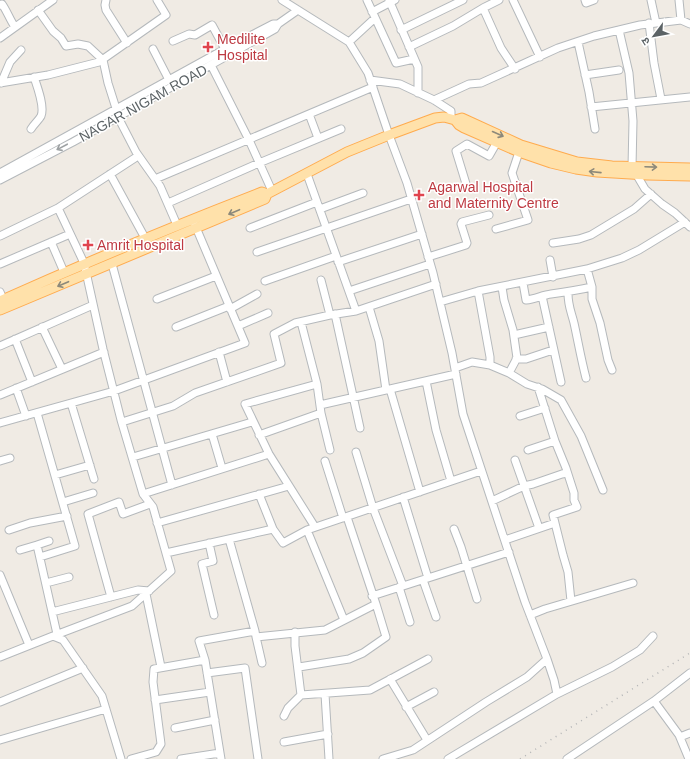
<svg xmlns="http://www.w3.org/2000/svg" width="690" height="759" font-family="Arial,'Noto Sans Devanagari',sans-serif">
<rect width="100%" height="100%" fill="#f0ebe4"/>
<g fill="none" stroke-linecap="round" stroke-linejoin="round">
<g stroke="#b5b9bc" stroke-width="9">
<path id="minor" d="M 106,0 L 105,5 L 106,10 L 127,43
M 282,0 L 349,42 L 368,73 L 389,135 L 407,183 L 433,273 L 452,353 L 463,414 L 525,602 L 547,659 L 527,677 L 486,702 L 413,750 L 383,759
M 367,0 L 396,63 L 414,59
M 389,0 L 418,67 L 418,93
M 513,0 L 540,57
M 585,0 L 586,3 L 594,0
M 651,0 L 656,23
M 679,0 L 681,20
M 0,5 L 2,4 C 7,11 10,20 15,27
M 483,8 L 501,48 L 515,69
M 38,10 L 53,31 L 61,38 L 66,46 L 78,44 L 88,46 L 103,60 L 108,83 L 120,121 L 136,152 L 160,186 L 177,225
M 372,12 L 395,0
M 649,23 L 654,63 L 661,99
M 401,30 L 463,0
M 619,30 L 629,73 L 633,121 L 632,167 L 645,189 L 662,204 L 675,213 L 690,227
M 0,38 L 53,0
M 173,41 L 189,34 L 195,35 L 212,25 L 225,49
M 349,42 L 375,18
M 578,42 L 589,92 L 595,129
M 409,47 L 453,26 L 483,8 L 499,0
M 153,49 L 169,80
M 211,65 L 249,140 L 272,191
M 585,75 L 619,70
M 370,80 L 400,84 L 434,100 L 451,111 L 451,119
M 0,83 L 48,75 L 99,62 L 166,15 L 157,0
M 1,83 L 10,62 L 21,50
M 434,100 L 469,84 L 481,83 L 558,48 L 594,36 L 640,25 L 681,20 L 690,24
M 591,107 L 690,97
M 309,114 L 318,138
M 31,129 C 34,124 39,120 41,116 C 45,107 37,86 34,77
M 0,173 L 225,49 L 273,24 L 278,24
M 110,174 L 145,238
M 307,174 L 356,311
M 155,179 L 373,87
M 0,180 L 73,142 L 275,29 L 278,24 L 298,10
M 467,187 L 456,151 L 467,144 L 489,156 L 497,142
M 168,203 L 259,163 L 341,129
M 320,209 L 363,193
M 250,228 L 317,202
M 496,229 L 528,220 L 512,173 L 519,152
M 0,236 L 58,208 L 138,156
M 51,242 L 64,272
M 553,243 L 579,239 L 591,235 L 634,209 L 651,194
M 257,252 L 411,199
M 428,257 L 466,245 L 467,243 L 461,224 L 462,222 L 489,215
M 550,260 L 553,277
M 338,262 L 422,234
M 0,264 L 70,234
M 112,264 L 172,485
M 587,269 L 592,287 L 592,299 L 600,323 L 608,360 L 612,370
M 321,280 L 330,315
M 265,281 L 336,256
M 523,283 L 526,300 C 535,299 543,295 551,294 C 565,292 578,290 592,287
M 502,287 L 504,300 L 513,330 L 517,358 L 509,373
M 349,291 L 430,264
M 478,291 L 490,357 L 490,365
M 0,292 L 3,299
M 568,293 C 568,306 571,311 574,323 C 578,341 581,359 586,378
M 542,296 L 561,382
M 157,299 L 216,276
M 440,302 L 478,291 L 587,269 L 622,258 L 639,250 L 685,222
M 369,307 L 379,341 L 386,390
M 230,309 L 257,294
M 335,314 L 360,428
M 301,322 L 317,384 L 321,413 L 330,450
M 238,326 L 268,313
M 42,327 L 62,369
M 176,327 L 229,306
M 514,335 L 549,327
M 15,339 L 32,382
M 0,346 L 93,305
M 219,352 L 227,382
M 516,359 L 526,359 L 553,350
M 455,368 L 472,362 L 490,365 L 509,373 L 527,384 L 542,389 L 561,400 L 581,436 L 603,490
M 426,381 L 436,430 L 451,481
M 538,387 L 555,441 L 566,468 L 574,493 L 574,500 L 577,507 L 553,515 L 555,523
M 16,388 L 26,416
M 390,389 L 420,492
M 0,395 L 104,352
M 71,403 L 94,479
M 320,405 L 456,374
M 37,413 L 75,546 L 40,557
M 520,416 L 545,408
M 122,422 L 173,406 L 195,393 L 281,363 L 274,334 L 295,323 L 330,315 L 356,311 L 436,284
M 0,423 L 114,391 L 245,343 L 195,225
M 212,434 L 222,468
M 259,435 L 321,413
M 528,450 L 555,441
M 356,452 L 373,508 L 403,586
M 133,457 L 252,422
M 515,460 L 539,528
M 0,461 L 10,458
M 325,461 L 343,518
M 55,475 L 90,465
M 143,494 L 269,454
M 259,494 L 273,529 L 283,543 L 307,530 L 481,471
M 403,497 L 428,578
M 492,501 L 524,486 L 533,484 L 562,474 L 567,473
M 63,502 L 93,493
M 157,523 L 289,486
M 315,527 L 269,454 L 245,404 L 317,384
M 454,529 L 461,547 L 477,599
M 9,530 L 30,523 L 67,516
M 307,530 L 344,620
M 229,539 L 255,631
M 505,540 L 555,523 L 563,555 L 568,572 L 571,601
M 209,543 L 213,561 L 202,564 L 214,615
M 37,545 L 49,541
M 20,550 L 37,545 L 57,634
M 166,553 L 273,529
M 0,575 L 29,645
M 423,580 L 436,617
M 46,583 L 69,577
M 399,587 L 410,622
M 146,594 L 161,667
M 372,596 L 509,552
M 111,597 L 88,514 L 119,502 L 123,514 L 150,504
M 52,612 L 138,590 L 149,591
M 530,615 L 545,609 L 633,583
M 295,632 L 295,646 L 301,695
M 53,636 L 132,606 L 171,571 L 153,507 L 143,494 L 121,420 L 103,349 L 84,263 L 58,208
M 256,637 L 262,663
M 0,657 L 53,636 L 63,640 L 102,696 L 121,759
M 299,667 L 349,659 L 363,653 L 386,637 L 376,604
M 207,673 L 245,668 L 258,759
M 390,679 L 427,740
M 325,694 L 329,759
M 557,694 L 612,667 L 640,650 L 653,636
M 155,700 L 210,692
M 654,701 L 679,735 L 689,759
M 0,702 L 83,668
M 406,707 L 434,692
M 284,716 L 288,708 L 301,695 L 370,690 L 428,659
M 175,728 L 215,720
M 680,737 L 690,733
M 0,740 L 106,709
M 284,742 L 328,734
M 131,759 L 156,752 L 161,744 L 153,682 L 154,669 L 205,660
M 181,759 L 220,753
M 221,759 L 205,660 L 199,641 L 255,631 L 256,637 L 325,630 L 376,604 L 347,517
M 448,759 L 557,694 L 554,680 L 547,659
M 567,759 L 654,701 L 690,673"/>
</g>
<g stroke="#ffab4e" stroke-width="11">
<path id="major" d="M 455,120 L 462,118 L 521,145 L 577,162 L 612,166 L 690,168
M 0,301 C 87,262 174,226 262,192 L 267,194 L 347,152 L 389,135 L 435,118 L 444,117 L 455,120 L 459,125 L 464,128 L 519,152 L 551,163 L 576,169 L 597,172 L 647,175 L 690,176
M 0,310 L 265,199 L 267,194"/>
</g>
<use href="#minor" stroke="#fff" stroke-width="7"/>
<use href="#major" stroke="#ffe1aa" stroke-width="9"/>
<path stroke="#b4b5b6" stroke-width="1.5" stroke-dasharray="1 5" stroke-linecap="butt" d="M 520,759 L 690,653"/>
</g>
<defs><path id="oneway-shaft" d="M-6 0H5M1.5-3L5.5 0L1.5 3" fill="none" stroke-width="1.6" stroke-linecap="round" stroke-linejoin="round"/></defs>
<g stroke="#8d897a">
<use href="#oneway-shaft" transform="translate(498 134) rotate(24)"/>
<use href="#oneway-shaft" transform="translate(651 167) rotate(2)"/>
<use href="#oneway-shaft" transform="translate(595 172) rotate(-174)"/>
<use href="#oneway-shaft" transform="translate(234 212) rotate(157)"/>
<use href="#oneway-shaft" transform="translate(63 284) rotate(157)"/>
</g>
<use stroke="#9da1a3" href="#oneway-shaft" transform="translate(62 147) rotate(152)"/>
<g fill="#e0444e" stroke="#fff" stroke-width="1.5">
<path d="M206 41h4v4h4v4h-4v4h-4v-4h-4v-4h4z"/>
<path d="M417 189h4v4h4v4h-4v4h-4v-4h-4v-4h4z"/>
<path d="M86 239h4v4h4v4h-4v4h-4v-4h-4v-4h4z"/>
</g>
<g text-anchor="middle" stroke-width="3" stroke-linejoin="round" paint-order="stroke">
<g font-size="14" fill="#be3a42" stroke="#fff" text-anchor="start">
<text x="217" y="44">Medilite<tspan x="217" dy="16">Hospital</tspan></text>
<text x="428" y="192">Agarwal Hospital<tspan x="428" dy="16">and Maternity Centre</tspan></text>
<text x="97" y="250">Amrit Hospital</text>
</g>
<g font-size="14" fill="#5c6366" stroke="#fff">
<text transform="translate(143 103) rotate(-29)" y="5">NAGAR NIGAM ROAD</text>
</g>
</g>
<g transform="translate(654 36) rotate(238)" stroke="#ffffff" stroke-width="3" paint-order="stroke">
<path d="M0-3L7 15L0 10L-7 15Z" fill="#5c6366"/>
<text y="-6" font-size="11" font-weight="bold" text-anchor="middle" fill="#5c6366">उ</text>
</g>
</svg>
